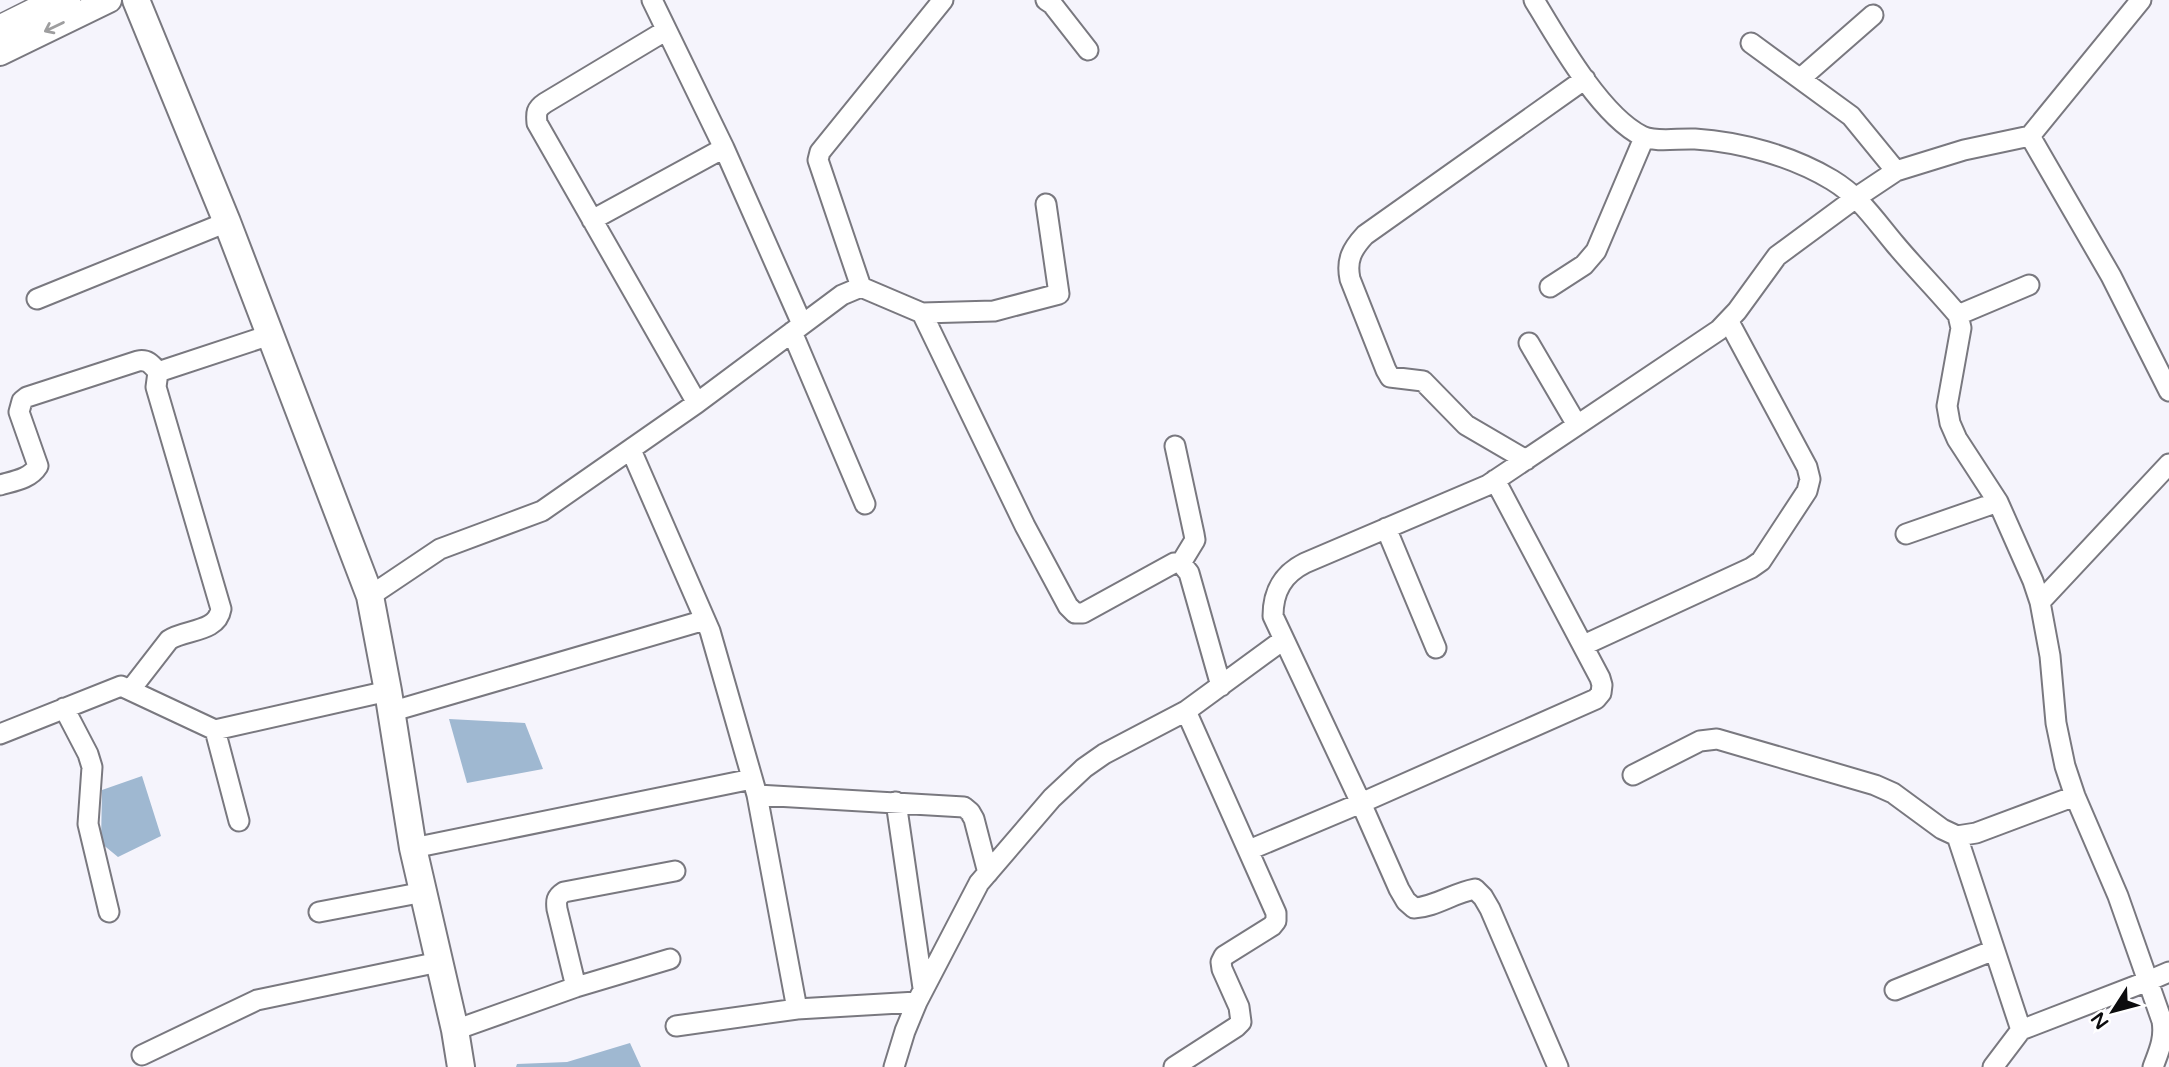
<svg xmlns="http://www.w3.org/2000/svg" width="2169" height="1067" font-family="'Varela Round',sans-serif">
<rect width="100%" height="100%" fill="#f5f4fc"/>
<path fill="#9fb8d1" d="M 449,719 L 525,723 L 543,769 L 467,783 Z
M 142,776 L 161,836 L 118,857 L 101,843 L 102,790 Z
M 630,1043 L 641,1067 L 516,1067 L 517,1064 L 567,1062 Z"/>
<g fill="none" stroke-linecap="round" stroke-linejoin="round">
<g stroke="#79787f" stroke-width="23">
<path id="minor" d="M 652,0 L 724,148 L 802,324
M 1046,0 L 1052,4 L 1088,50
M 1534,0 C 1558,40 1601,116 1642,136 C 1656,143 1679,138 1695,139 C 1741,142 1792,156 1832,180 C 1860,197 1874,219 1895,244 C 1915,268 1938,291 1958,315 L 1961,328 L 1947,406 L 1950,423 L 1957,439 L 1998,502 L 2033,581 L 2040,602 L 2050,656 L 2056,723 L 2065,766 L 2075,796 L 2118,896 L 2162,1021 C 2165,1038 2159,1051 2153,1067
M 665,31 L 545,103 C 536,109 536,113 537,123 L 697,403
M 1751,43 L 1851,116 L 1896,171
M 1801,78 L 1873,15
M 2030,136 L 2111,276 L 2169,391
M 592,220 L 724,148
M 861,287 L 818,160 L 820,152 L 943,0
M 1550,287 L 1584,265 L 1596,251 L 1644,138
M 37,299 L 227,222
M 922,313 L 1025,526 L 1068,606 L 1075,613 L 1083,613 L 1174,563 L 1181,563 L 1189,573 L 1221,686
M 1958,315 L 2029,285
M 792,332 L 865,504
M 1529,343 L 1577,425
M 1175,446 L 1194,534 L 1195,540 L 1181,563
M 631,450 L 710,631 L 757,795 L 797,1009
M 1526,460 L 1466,425 L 1423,381 L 1390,377 L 1386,370 L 1350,279 C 1346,260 1352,249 1365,235 L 1585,79
M 0,485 C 14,481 30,479 38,466 L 19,412 L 22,401 L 27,397 L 138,361 C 148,359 152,365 158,372
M 1386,528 L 1436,648
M 1906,534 L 1998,502
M 370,596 L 440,549 L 542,511 L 697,403 L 842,295 L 861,287 L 922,313 L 994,311 L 1059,294 L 1046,204
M 2040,602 L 2169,464
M 1584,645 L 1751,568 L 1761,561 L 1807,491 L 1810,479 L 1807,467 L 1729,322
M 131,689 L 169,640 C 185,629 217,633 221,609 L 156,387 L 158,372 L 270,335
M 64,708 L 88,754 L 92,767 L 88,824 L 109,912
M 390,712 L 705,620
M 215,730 L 239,821
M 0,734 L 121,686 L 215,730 L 388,691
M 1633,775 L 1700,741 L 1717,739 L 1875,785 L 1893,793 L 1942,829 L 1957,836 L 1976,833 L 2075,796
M 757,795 L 964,807 L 970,812 L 974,819 L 988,873
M 896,802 L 923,988
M 1957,836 L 2021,1030
M 413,848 L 752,779
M 1249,850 L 1361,803 L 1596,699 L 1601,693 L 1602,685 L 1600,678 L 1495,480
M 319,912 L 424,892
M 576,987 L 557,909 C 556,901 556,897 564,892 L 675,871
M 1895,990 L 1994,950
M 676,1026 L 797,1009 L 917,1002
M 455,1030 L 576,987 L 670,959
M 142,1055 L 257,1000 L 439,962
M 894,1067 L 905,1031 L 917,1002 L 979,883 L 1052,798 L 1084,768 L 1104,754 L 1186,711 L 1283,640
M 1174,1067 L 1236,1027 L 1241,1022 L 1239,1007 L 1222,969 L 1221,962 L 1224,956 L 1272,926 L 1276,921 L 1276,913 L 1186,711
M 1558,1067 L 1490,909 L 1483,897 L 1475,889 C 1453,893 1435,907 1414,908 L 1406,901 L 1399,889 L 1361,803 L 1273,616 C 1273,591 1283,574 1305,563 L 1488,485 L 1719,330 L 1737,311 L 1777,256 L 1857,197 L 1896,171 L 1964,150 L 2030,136 L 2141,0
M 1993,1067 L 2021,1030 L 2148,981 L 2169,972"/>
</g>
<g stroke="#79787f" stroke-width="28">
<path id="tertiary" d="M 0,53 L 109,0"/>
</g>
<g stroke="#79787f" stroke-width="30">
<path id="secondary" d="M 136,0 L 227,222 L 370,596 L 388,691 L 413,848 L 455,1030 L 461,1067"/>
</g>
<g stroke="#79787f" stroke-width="35">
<path id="trunk" d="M 0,32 L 64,0"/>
</g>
<use href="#minor" stroke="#fff" stroke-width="19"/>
<use href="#tertiary" stroke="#fff" stroke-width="24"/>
<use href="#secondary" stroke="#fff" stroke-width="26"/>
<use href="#trunk" stroke="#fff" stroke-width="32"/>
</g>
<defs><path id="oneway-shaft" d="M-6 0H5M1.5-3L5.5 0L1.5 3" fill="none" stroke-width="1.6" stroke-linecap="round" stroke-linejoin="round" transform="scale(1.75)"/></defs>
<use stroke="#9e9e9f" href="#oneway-shaft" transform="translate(54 27) rotate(154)"/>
<g transform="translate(2113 1011) rotate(234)" stroke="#ffffff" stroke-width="5" paint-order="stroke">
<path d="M0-5L12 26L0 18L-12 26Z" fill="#0c0c0e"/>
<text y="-10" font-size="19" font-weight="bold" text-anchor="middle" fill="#0c0c0e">N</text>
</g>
</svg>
